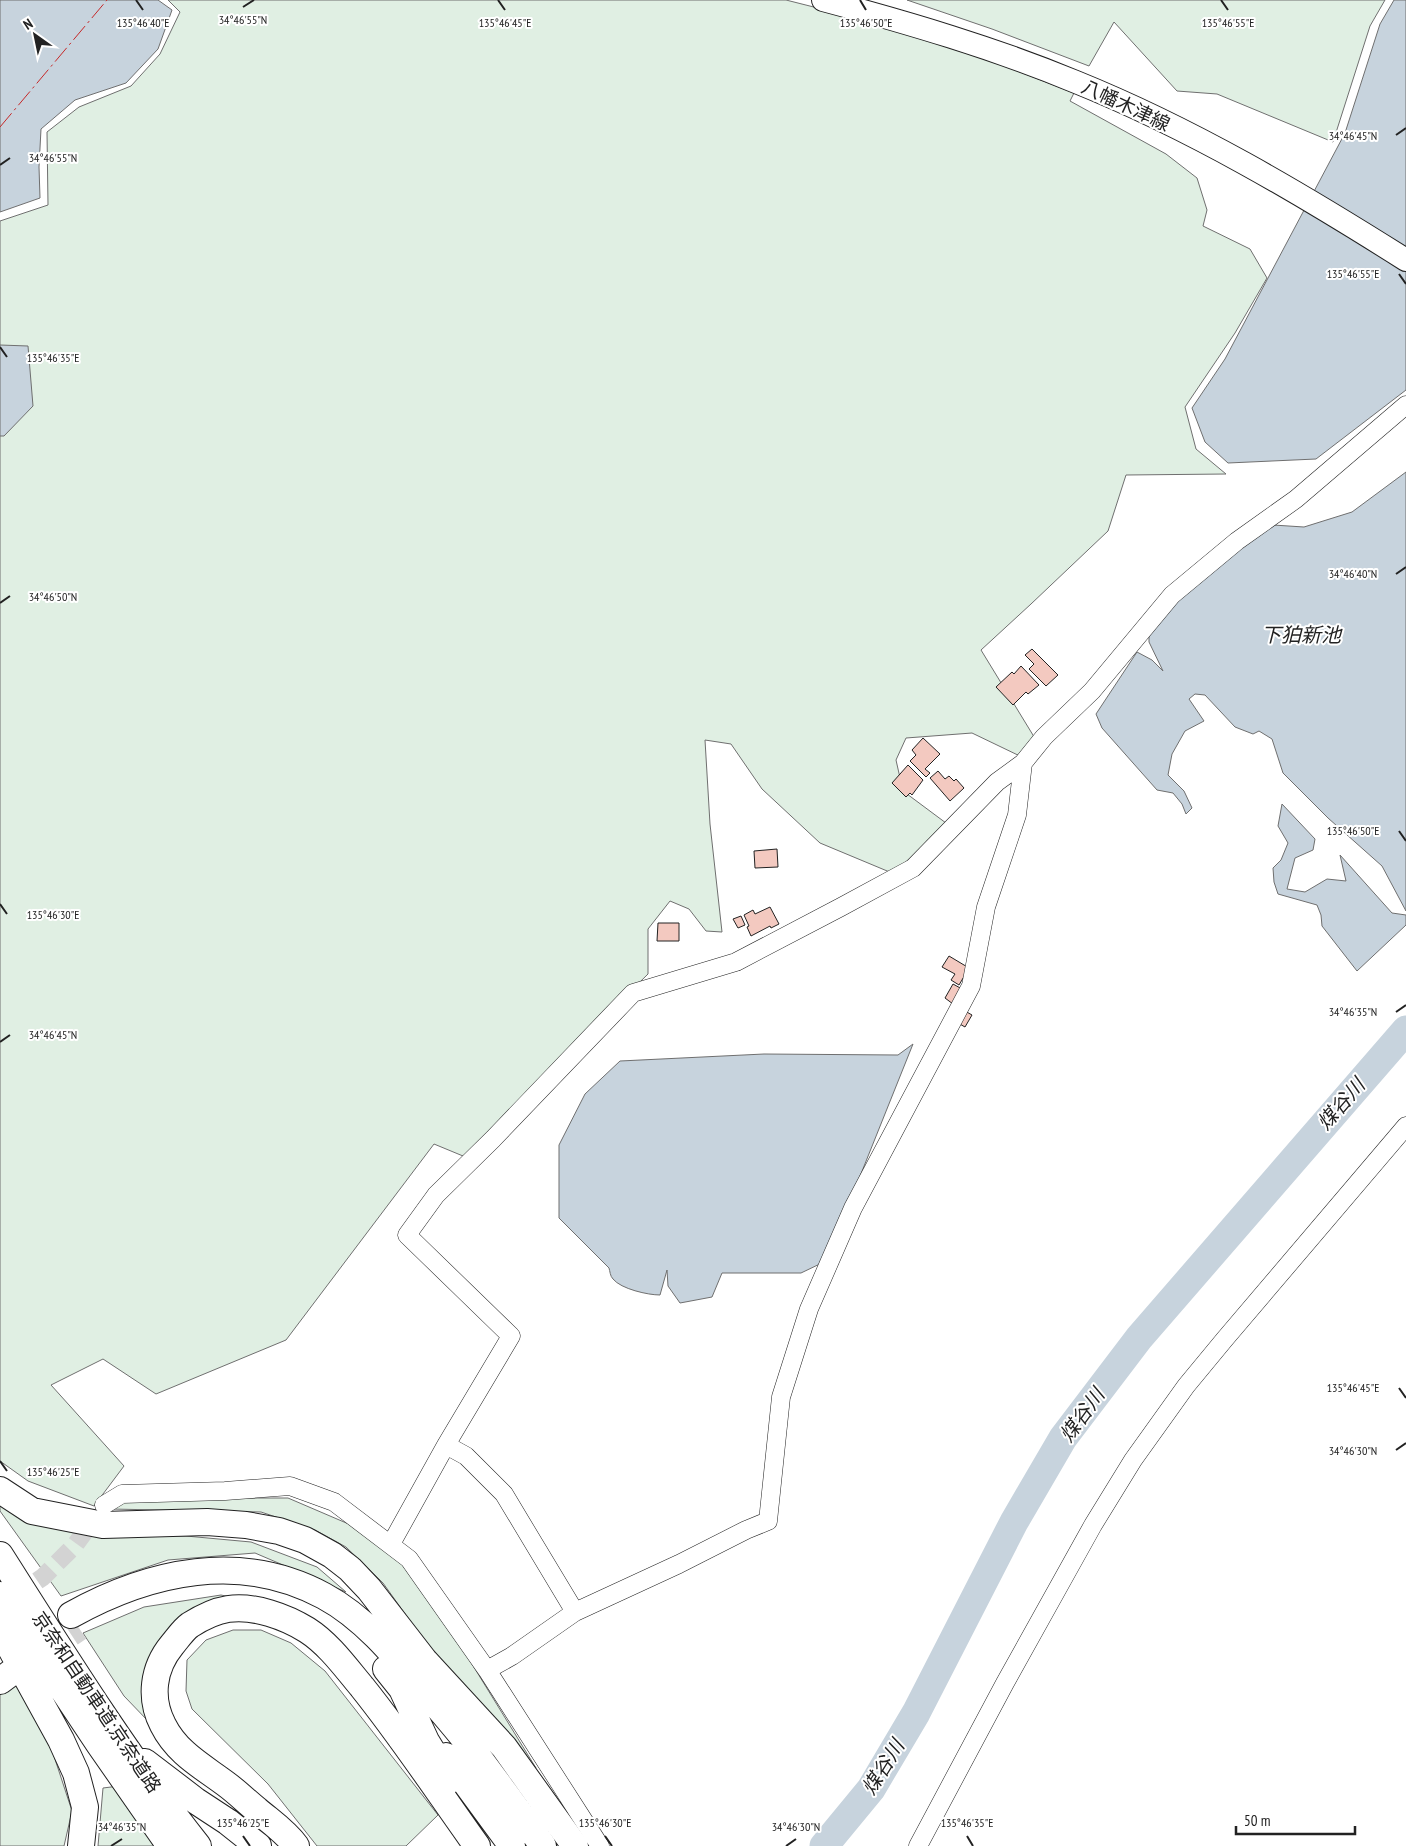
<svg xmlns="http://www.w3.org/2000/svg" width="1406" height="1846" font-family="'PT Sans Narrow','Noto Sans JP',sans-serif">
<rect width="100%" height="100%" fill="#fff"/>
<path fill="#e0efe3" stroke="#6f6f6f" d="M 168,0 L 786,0 L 889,26 L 982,57 L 1074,93 L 1070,101 L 1166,154 L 1197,178 L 1207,210 L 1203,226 L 1250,249 L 1267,278 L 1235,333 L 1185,407 L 1196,449 L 1226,474 L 1126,475 L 1108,531 L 1031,604 L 981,650 L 1036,740 L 1024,758 L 972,733 L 906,738 L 896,760 L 903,791 L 950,826 L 892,873 L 820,843 L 762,789 L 731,744 L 705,740 L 710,824 L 722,932 L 706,931 L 689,909 L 670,901 L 648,929 L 648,974 L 463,1156 L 434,1144 L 286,1340 L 156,1394 L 103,1359 L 51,1385 L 124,1466 L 94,1506 L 28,1481 L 0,1461 L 0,221 L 48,205 L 47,132 L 79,107 L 131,86 L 160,54 L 180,12 Z
M 907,0 L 1385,0 L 1370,26 L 1333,142 L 1217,94 L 1177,91 L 1114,22 L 1089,66 L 992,29 Z
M 125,1498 L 288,1498 L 358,1528 L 401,1560 L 427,1591 L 536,1768 L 433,1653 L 383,1583 L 346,1547 L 315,1530 L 261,1512 L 110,1509 Z
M 0,1503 L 101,1534 L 186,1536 L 251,1542 L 317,1567 L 346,1592 L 255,1553 L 168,1560 L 61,1596 L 0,1511 Z
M 221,1595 L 239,1599 L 171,1628 L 149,1722 L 124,1696 L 83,1633 L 144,1607 Z
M 233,1630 L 261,1630 L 291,1643 L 325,1671 L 438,1815 L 406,1846 L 317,1846 L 268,1784 L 192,1709 L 186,1691 L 187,1660 L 206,1640 Z
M 17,1680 L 51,1747 L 72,1811 L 64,1846 L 0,1846 L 0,1694 Z
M 119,1786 L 159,1846 L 98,1846 L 103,1788 Z"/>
<path fill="#c7d3dd" stroke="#6f6f6f" d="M 0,0 L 158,0 L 172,10 L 158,49 L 126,83 L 75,100 L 41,129 L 39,167 L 40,198 L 0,212 Z
M 1394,0 L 1406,0 L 1406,390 L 1316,459 L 1228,463 L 1205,442 L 1192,408 L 1225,359 L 1345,133 L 1380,24 Z
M 0,345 L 28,346 L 33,406 L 4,436 L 0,436 Z
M 1406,472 L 1406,911 L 1382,866 L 1328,818 L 1283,773 L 1272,739 L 1259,731 L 1253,734 L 1235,727 L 1205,695 L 1195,694 L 1189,699 L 1204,721 L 1185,731 L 1172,754 L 1168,775 L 1184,791 L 1192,808 L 1186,814 L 1182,804 L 1173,793 L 1157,790 L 1102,728 L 1096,714 L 1137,652 L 1152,660 L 1163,671 L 1149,642 L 1149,628 L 1178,594 L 1273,525 L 1304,527 L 1352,512 Z
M 1282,804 L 1315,839 L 1313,850 L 1295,858 L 1287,889 L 1305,892 L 1327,879 L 1346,881 L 1340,855 L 1392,913 L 1406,915 L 1406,925 L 1357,971 L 1322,926 L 1321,915 L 1317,905 L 1278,894 L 1274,882 L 1273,868 L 1281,860 L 1288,843 L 1278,826 Z
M 913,1044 L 826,1261 L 801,1273 L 722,1273 L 712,1297 L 680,1303 L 668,1286 L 667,1270 L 660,1295 C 648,1295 621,1289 613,1279 C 610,1276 610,1271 609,1268 L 559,1218 L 559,1145 L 585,1094 L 620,1061 L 764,1054 L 898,1055 Z"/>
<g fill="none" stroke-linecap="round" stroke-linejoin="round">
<path stroke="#c7d3dd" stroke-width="29" d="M 824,1846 L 871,1789 L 916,1713 L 1014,1522 L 1063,1438 L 1139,1338 L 1406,1030"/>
</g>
<path fill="#f3c9c0" stroke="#222" d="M 1032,649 L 1058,675 L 1046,686 L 1029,669 L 1034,664 L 1025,655 Z
M 1021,666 L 1039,685 L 1028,694 L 1026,692 L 1013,705 L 996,687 L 1012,672 L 1014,674 Z
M 923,738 L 940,754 L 925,769 L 930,773 L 926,777 L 910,761 L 916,755 L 912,750 Z
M 908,765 L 923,780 L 912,795 L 910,793 L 906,797 L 892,783 Z
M 938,771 L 945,779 L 949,776 L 954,781 L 956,779 L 964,788 L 950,801 L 930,778 Z
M 777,849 L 778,867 L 755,868 L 754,851 Z
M 770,907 L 779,924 L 771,928 L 770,926 L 751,936 L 747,927 L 749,926 L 744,915 L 753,910 L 755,914 Z
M 741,916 L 745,925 L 738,928 L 733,919 Z
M 658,923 L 679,923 L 679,941 L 657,941 Z
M 949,956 L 969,968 L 959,985 L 951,980 L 955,974 L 942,967 Z
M 953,984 L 962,989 L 953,1004 L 945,998 Z
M 965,1011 L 972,1015 L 965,1027 L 958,1023 Z"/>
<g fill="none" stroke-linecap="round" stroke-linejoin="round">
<path stroke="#d3d3d3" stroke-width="18" stroke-dasharray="18 9" stroke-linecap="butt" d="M 15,1596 L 43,1577 L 75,1545 L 97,1515"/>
<path stroke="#d3d3d3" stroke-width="26" stroke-dasharray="26 13" stroke-linecap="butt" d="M 38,1655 L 79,1628"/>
<g stroke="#222" stroke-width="19">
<path id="minor" d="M 446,1445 L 466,1456 L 504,1494 L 575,1612
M 104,1505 L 122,1494 L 225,1491 L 290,1486 L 334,1502 L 409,1559 L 487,1670 L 600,1846
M 391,1544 L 446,1445 L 511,1336 L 407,1235 L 436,1195 L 493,1139 L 633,993 L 736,962 L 841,907 L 913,868 L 997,782 L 1023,763 L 1044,737 L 1092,691 L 1172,595 L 1237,541 L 1296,499 L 1406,405
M 487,1670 L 512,1656 L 575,1612 L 679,1564 L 746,1530 L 768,1521 L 781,1397 L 809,1309 L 853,1208 L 971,986 L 986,907 L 1017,815 L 1023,763
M 918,1846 L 1005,1683 L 1093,1525 L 1133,1460 L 1186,1386 L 1224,1340 L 1406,1126"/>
</g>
<g stroke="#222" stroke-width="24">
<path id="major" d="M 823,0 C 909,23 994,48 1076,82 C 1192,129 1300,193 1406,260"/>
</g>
<g stroke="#222" stroke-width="28">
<path id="highway" d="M 0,1490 L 32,1511 L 103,1525 L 207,1522 L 246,1525 L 279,1531 L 305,1540 L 332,1555 L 350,1569 L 369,1589 L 424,1660 L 504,1747 L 575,1846
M 0,1555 C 63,1654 125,1754 198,1846
M 0,1595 L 99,1744 L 170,1846
M 71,1615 C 150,1571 241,1551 324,1596 C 363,1617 393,1653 421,1687 C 436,1705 452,1723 467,1742 C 493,1776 518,1811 543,1846
M 0,1629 L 61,1740 L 76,1773 L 85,1807 L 81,1846
M 386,1669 L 402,1689 L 426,1741 L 450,1780
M 0,1681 L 16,1669
M 446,1756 L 512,1846
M 145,1762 L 196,1801 L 228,1822 L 258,1846
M 296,1846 C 285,1831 271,1822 257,1810 C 247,1802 237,1792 226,1784 C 202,1766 177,1753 163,1725 C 149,1698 153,1668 172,1645 C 178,1638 183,1630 190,1625 C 201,1618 215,1611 228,1609 C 254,1605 286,1617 307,1630 C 329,1644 346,1668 362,1687 C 403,1738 439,1793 477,1846"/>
</g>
<use href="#minor" stroke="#fff" stroke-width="18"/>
<use href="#major" stroke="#fff" stroke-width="22"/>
<use href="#highway" stroke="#fff" stroke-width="26"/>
<path stroke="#c62828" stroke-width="1" stroke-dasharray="18 4 2.5 4" stroke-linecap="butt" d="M 0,127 L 107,0"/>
</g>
<path fill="none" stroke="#222" stroke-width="2" d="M 136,0 L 143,10M 498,0 L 505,10M 860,0 L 866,10M 1221,0 L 1228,10M 243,7 L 254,0M 1396,135 L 1406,128M 0,165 L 10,158M 1399,274 L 1406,284M 0,347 L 7,357M 1396,574 L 1406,567M 0,603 L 10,596M 1399,831 L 1406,841M 0,904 L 7,914M 1396,1012 L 1406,1005M 0,1042 L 10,1035M 1399,1388 L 1406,1398M 1396,1450 L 1406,1443M 0,1461 L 7,1471M 243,1836 L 250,1846M 605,1836 L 612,1846M 967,1836 L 973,1846M 111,1846 L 122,1839M 786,1846 L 796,1839"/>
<g text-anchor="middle" stroke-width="4" stroke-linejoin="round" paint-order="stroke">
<g font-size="19" fill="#222" stroke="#fff">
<text transform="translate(1126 105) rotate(25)" y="7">八幡木津線</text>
<text transform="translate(97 1702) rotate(56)" y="7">京奈和自動車道;京奈道路</text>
</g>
<g font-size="20" font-style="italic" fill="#222" stroke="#fff">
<text x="1301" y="642">下狛新池</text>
<text transform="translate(1341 1104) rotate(-49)" y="7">煤谷川</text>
<text transform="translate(1082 1415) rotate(-54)" y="7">煤谷川</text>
<text transform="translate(883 1767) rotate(-58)" y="7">煤谷川</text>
</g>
</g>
<g font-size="12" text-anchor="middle" fill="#222" stroke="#fff" stroke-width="4" stroke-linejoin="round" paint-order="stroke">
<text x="243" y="24">34°46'55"N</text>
<text x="866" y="27">135°46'50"E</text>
<text x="143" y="27">135°46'40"E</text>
<text x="505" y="27">135°46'45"E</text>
<text x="1228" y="27">135°46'55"E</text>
<text x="1353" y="140">34°46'45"N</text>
<text x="53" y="162">34°46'55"N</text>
<text x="1353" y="278">135°46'55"E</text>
<text x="53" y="362">135°46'35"E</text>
<text x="1353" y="578">34°46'40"N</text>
<text x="53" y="601">34°46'50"N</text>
<text x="1353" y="835">135°46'50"E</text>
<text x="53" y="919">135°46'30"E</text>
<text x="1353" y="1016">34°46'35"N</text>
<text x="53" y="1039">34°46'45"N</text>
<text x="1353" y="1392">135°46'45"E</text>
<text x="1353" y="1455">34°46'30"N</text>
<text x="53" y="1476">135°46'25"E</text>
<text x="243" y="1827">135°46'25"E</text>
<text x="605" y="1827">135°46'30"E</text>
<text x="967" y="1827">135°46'35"E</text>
<text x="122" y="1831">34°46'35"N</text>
<text x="796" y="1831">34°46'30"N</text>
</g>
<g transform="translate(35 35) rotate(327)" stroke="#ffffff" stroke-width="4" paint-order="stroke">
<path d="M0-4L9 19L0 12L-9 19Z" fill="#222222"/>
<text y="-8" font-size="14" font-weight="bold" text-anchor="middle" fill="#222222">N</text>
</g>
<path d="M1236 1826v8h119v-8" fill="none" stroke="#222222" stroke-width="2.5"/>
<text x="1244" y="1826" font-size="15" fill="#222222" stroke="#ffffff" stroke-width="4" paint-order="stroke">50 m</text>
</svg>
